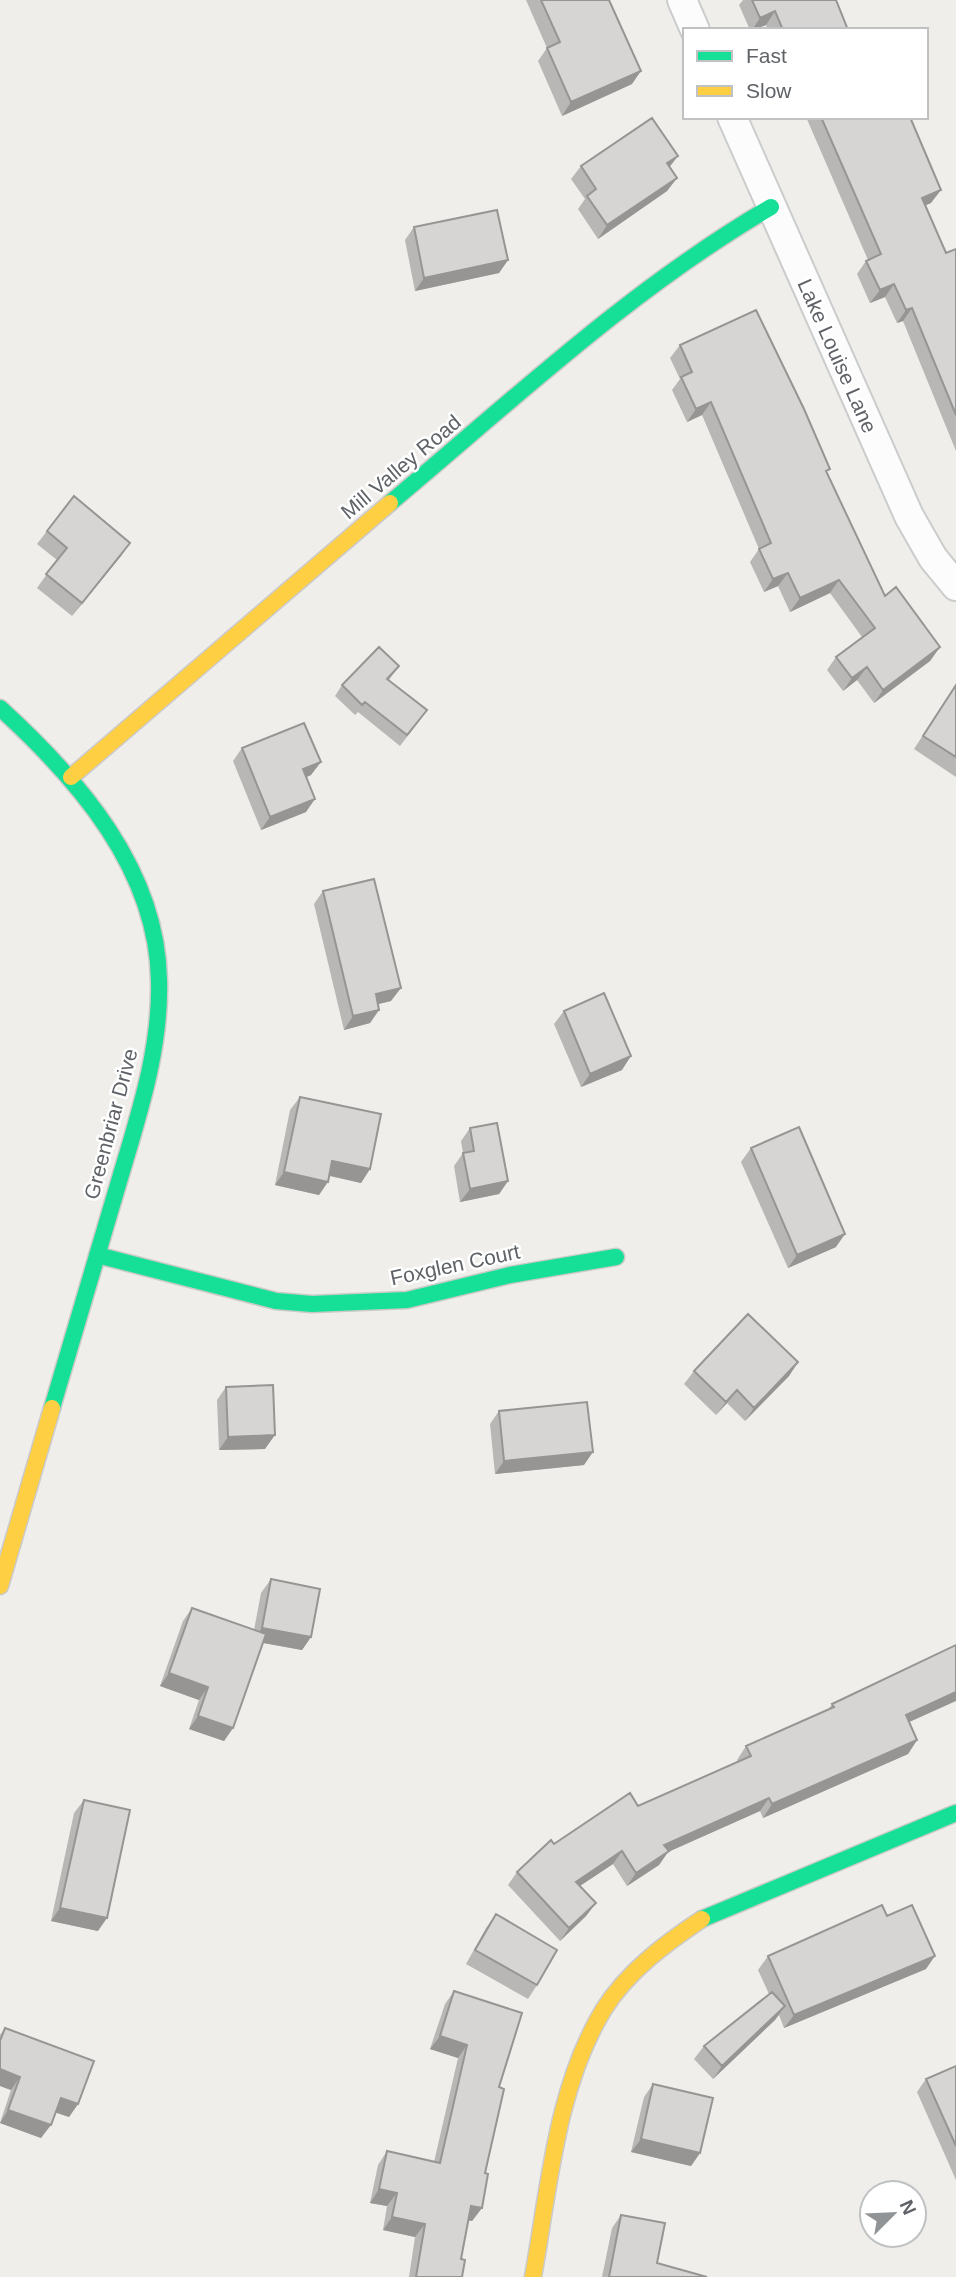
<svg xmlns="http://www.w3.org/2000/svg" width="956" height="2277" font-family="Helvetica,sans-serif">
<rect width="100%" height="100%" fill="#efeeea"/>
<g fill="none" stroke-linecap="round" stroke-linejoin="round">
<g stroke="#cbcccc" stroke-width="32">
<path id="street" d="M 682,0 L 695,30
M 732,117 L 909,516 L 933,558 L 956,586"/>
</g>
<g stroke="#cacacb" stroke-width="19">
<path id="fast" d="M 390,503 C 513,400 632,288 771,207
M 0,708 C 78,779 157,869 159,980 C 161,1048 139,1114 120,1178 C 97,1254 75,1331 52,1408
M 97,1255 L 276,1301 L 312,1304 L 407,1300 L 510,1275 L 616,1257
M 702,1919 L 956,1813"/>
</g>
<g stroke="#cacacb" stroke-width="19">
<path id="slow" d="M 71,777 L 390,503
M 0,1586 L 52,1408
M 533,2277 C 549,2189 556,2087 604,2009 C 628,1971 666,1943 702,1919"/>
</g>
<use href="#street" stroke="#fdfcfc" stroke-width="28"/>
<use href="#fast" stroke="#16e098" stroke-width="16"/>
<use href="#slow" stroke="#ffcf43" stroke-width="16"/>
</g>
<path fill="#b8b7b5" d="M 526,0 L 609,0 L 632,84 L 562,116 L 538,61 L 547,48 Z
M 743,0 L 836,0 L 848,30 L 768,30 L 766,25 L 754,30 L 750,30 L 739,5 Z
M 806,117 L 910,117 L 931,203 L 925,205 L 946,253 L 956,249 L 956,451 L 903,321 L 897,323 L 885,297 L 870,303 L 857,274 L 866,261 L 868,260 Z
M 581,166 L 670,167 L 677,178 L 667,191 L 598,239 L 578,209 L 585,199 L 571,179 Z
M 414,227 L 508,260 L 499,273 L 415,291 L 405,240 Z
M 680,345 L 827,472 L 885,596 L 940,647 L 930,661 L 874,703 L 857,680 L 843,691 L 827,670 L 836,657 L 862,637 L 830,593 L 790,612 L 778,586 L 764,592 L 750,562 L 759,549 L 702,415 L 687,422 L 672,390 L 680,379 L 670,358 Z
M 47,531 L 130,543 L 121,556 L 72,616 L 37,588 L 57,560 L 37,544 Z
M 399,666 L 389,680 L 420,720 L 400,746 L 358,712 L 355,715 L 335,696 L 342,685 Z
M 956,684 L 956,777 L 914,749 Z
M 242,748 L 311,775 L 306,777 L 306,812 L 261,830 L 233,761 Z
M 323,891 L 391,1001 L 378,1004 L 379,1010 L 370,1023 L 344,1030 L 314,904 Z
M 564,1011 L 622,1070 L 581,1087 L 554,1024 Z
M 300,1097 L 370,1169 L 361,1183 L 329,1176 L 319,1195 L 275,1185 L 290,1110 Z
M 470,1128 L 508,1181 L 499,1194 L 460,1202 L 454,1166 L 463,1153 L 461,1141 Z
M 751,1148 L 836,1247 L 788,1268 L 741,1162 Z
M 798,1362 L 789,1376 L 745,1421 L 727,1403 L 716,1415 L 684,1384 L 694,1371 Z
M 226,1387 L 265,1449 L 219,1450 L 217,1400 Z
M 499,1411 L 584,1465 L 495,1474 L 490,1424 Z
M 271,1579 L 311,1637 L 302,1650 L 263,1643 L 233,1728 L 224,1741 L 189,1729 L 199,1700 L 160,1686 L 183,1621 L 192,1608 L 254,1630 L 261,1593 Z
M 832,1704 L 909,1722 L 917,1740 L 908,1754 L 763,1818 L 760,1811 L 668,1852 L 659,1865 L 627,1886 L 613,1864 L 580,1886 L 596,1903 L 586,1916 L 560,1941 L 508,1885 L 517,1872 L 554,1844 L 738,1762 L 737,1760 L 746,1746 L 828,1710 Z
M 84,1800 L 98,1931 L 51,1921 L 74,1813 Z
M 496,1914 L 537,1985 L 528,1999 L 466,1964 L 486,1928 Z
M 887,1916 L 926,1969 L 784,2028 L 779,2015 L 775,2020 L 713,2079 L 694,2059 L 704,2046 L 769,1994 L 758,1970 L 768,1956 Z
M 454,1991 L 499,2087 L 485,2173 L 482,2208 L 472,2221 L 468,2220 L 461,2259 L 462,2277 L 409,2277 L 415,2237 L 383,2230 L 387,2206 L 370,2203 L 378,2165 L 387,2151 L 434,2162 L 458,2058 L 430,2049 L 445,2004 Z
M 5,2028 L 78,2104 L 69,2117 L 55,2112 L 41,2138 L 0,2123 L 11,2090 L 0,2086 L 0,2035 Z
M 956,2066 L 956,2180 L 917,2092 L 926,2079 Z
M 653,2084 L 700,2153 L 691,2166 L 631,2152 L 644,2097 Z
M 621,2215 L 657,2263 L 707,2277 L 602,2277 L 612,2228 Z"/>
<path fill="#969594" d="M 775,11 L 766,25 L 752,30 L 760,18 Z
M 641,71 L 632,84 L 562,116 L 571,102 Z
M 678,156 L 668,169 L 667,163 Z
M 677,178 L 667,191 L 598,239 L 607,225 Z
M 941,190 L 931,203 L 913,211 L 922,198 Z
M 508,260 L 499,273 L 415,291 L 424,278 Z
M 894,284 L 885,297 L 870,303 L 880,290 Z
M 912,308 L 903,321 L 897,323 L 906,310 Z
M 711,402 L 702,415 L 687,422 L 696,409 Z
M 130,543 L 121,556 L 72,616 L 82,603 Z
M 788,573 L 778,586 L 764,592 L 773,579 Z
M 839,580 L 830,593 L 790,612 L 800,598 Z
M 940,647 L 930,661 L 874,703 L 883,690 Z
M 867,667 L 857,680 L 843,691 L 852,678 Z
M 321,762 L 311,775 L 294,783 L 303,769 Z
M 315,799 L 306,812 L 261,830 L 270,817 Z
M 401,988 L 391,1001 L 366,1007 L 376,994 Z
M 379,1010 L 370,1023 L 344,1030 L 353,1016 Z
M 631,1056 L 622,1070 L 581,1087 L 590,1074 Z
M 332,1161 L 370,1169 L 361,1183 L 323,1174 Z
M 284,1172 L 328,1182 L 319,1195 L 275,1185 Z
M 508,1181 L 499,1194 L 460,1202 L 470,1189 Z
M 845,1234 L 836,1247 L 788,1268 L 797,1255 Z
M 798,1362 L 789,1376 L 745,1421 L 754,1408 Z
M 737,1390 L 727,1403 L 716,1415 L 726,1402 Z
M 275,1435 L 265,1449 L 219,1450 L 228,1437 Z
M 593,1452 L 584,1465 L 495,1474 L 504,1461 Z
M 262,1628 L 311,1637 L 302,1650 L 252,1641 Z
M 169,1673 L 208,1687 L 199,1700 L 160,1686 Z
M 956,1692 L 956,1701 L 896,1728 L 906,1715 Z
M 198,1716 L 233,1728 L 224,1741 L 189,1729 Z
M 917,1740 L 908,1754 L 763,1818 L 772,1804 Z
M 769,1798 L 760,1811 L 668,1852 L 659,1865 L 627,1886 L 636,1873 L 664,1845 Z
M 622,1851 L 613,1864 L 566,1895 L 576,1882 Z
M 596,1903 L 586,1916 L 560,1941 L 569,1928 Z
M 60,1908 L 107,1918 L 98,1931 L 51,1921 Z
M 935,1956 L 926,1969 L 784,2028 L 794,2015 Z
M 785,2006 L 775,2020 L 713,2079 L 722,2066 Z
M 440,2036 L 467,2045 L 458,2058 L 430,2049 Z
M 0,2069 L 20,2077 L 11,2090 L 0,2086 Z
M 61,2098 L 78,2104 L 69,2117 L 51,2111 Z
M 8,2110 L 51,2125 L 41,2138 L 0,2123 Z
M 641,2139 L 700,2153 L 691,2166 L 631,2152 Z
M 379,2189 L 397,2193 L 387,2206 L 370,2203 Z
M 471,2206 L 482,2208 L 472,2221 L 462,2219 Z
M 392,2217 L 425,2224 L 415,2237 L 383,2230 Z"/>
<path fill="#d6d5d3" stroke="#969594" stroke-width="2" d="M 541,0 L 609,0 L 641,71 L 571,102 L 547,48 L 560,42 Z
M 752,0 L 836,0 L 848,30 L 783,30 L 775,11 L 760,18 Z
M 821,117 L 910,117 L 941,190 L 922,198 L 946,253 L 956,249 L 956,415 L 912,308 L 906,310 L 894,284 L 880,290 L 866,261 L 881,254 Z
M 652,118 L 678,156 L 667,163 L 677,178 L 607,225 L 587,196 L 596,189 L 581,166 Z
M 497,210 L 508,260 L 424,278 L 414,227 Z
M 756,310 L 804,409 L 830,469 L 826,471 L 885,596 L 896,587 L 940,647 L 883,690 L 867,667 L 852,678 L 836,657 L 875,628 L 839,580 L 800,598 L 788,573 L 773,579 L 759,549 L 771,543 L 711,402 L 696,409 L 681,377 L 692,372 L 680,345 Z
M 74,496 L 130,543 L 82,603 L 46,574 L 67,548 L 47,531 Z
M 379,647 L 399,666 L 387,679 L 427,710 L 407,735 L 365,702 L 362,705 L 342,685 Z
M 956,685 L 956,757 L 923,736 Z
M 304,723 L 321,762 L 303,769 L 315,799 L 270,817 L 242,748 Z
M 374,879 L 401,988 L 376,994 L 379,1010 L 353,1016 L 323,891 Z
M 604,993 L 631,1056 L 590,1074 L 564,1011 Z
M 300,1097 L 381,1114 L 370,1169 L 332,1161 L 328,1182 L 284,1172 Z
M 497,1123 L 508,1181 L 470,1189 L 463,1153 L 474,1151 L 470,1128 Z
M 799,1127 L 845,1234 L 797,1255 L 751,1148 Z
M 748,1314 L 798,1362 L 754,1408 L 737,1390 L 726,1402 L 694,1371 Z
M 273,1385 L 275,1435 L 228,1437 L 226,1387 Z
M 587,1402 L 593,1452 L 504,1461 L 499,1411 Z
M 271,1579 L 320,1589 L 311,1637 L 262,1628 Z
M 192,1608 L 266,1634 L 233,1728 L 198,1716 L 208,1687 L 169,1673 Z
M 956,1645 L 956,1692 L 906,1715 L 917,1740 L 772,1804 L 769,1798 L 664,1845 L 669,1851 L 636,1873 L 622,1851 L 576,1882 L 596,1903 L 569,1928 L 517,1872 L 551,1840 L 554,1844 L 630,1793 L 638,1806 L 751,1756 L 746,1746 L 834,1707 L 832,1704 Z
M 84,1800 L 130,1810 L 107,1918 L 60,1908 Z
M 882,1905 L 887,1916 L 912,1905 L 935,1956 L 794,2015 L 768,1956 Z
M 496,1914 L 557,1950 L 537,1985 L 475,1950 Z
M 454,1991 L 522,2013 L 499,2087 L 504,2089 L 485,2173 L 488,2174 L 482,2208 L 471,2206 L 461,2259 L 465,2260 L 462,2277 L 416,2277 L 425,2224 L 392,2217 L 397,2193 L 379,2189 L 387,2151 L 440,2163 L 467,2045 L 440,2036 Z
M 772,1992 L 785,2006 L 722,2066 L 704,2046 Z
M 5,2028 L 94,2061 L 78,2104 L 61,2098 L 51,2125 L 8,2110 L 20,2077 L 0,2069 L 0,2041 Z
M 956,2066 L 956,2146 L 926,2079 Z
M 653,2084 L 713,2098 L 700,2153 L 641,2139 Z
M 621,2215 L 665,2223 L 657,2263 L 707,2277 L 609,2277 Z"/>
<g text-anchor="middle" stroke-width="5" stroke-linejoin="round" paint-order="stroke">
<g font-size="21" fill="#5f6368" stroke="#fff">
<text transform="translate(837 356) rotate(66)" y="7">Lake Louise Lane</text>
<text transform="translate(401 467) rotate(-40)" y="7">Mill Valley Road</text>
<text transform="translate(111 1124) rotate(-75)" y="7">Greenbriar Drive</text>
<text transform="translate(455 1265) rotate(-12)" y="7">Foxglen Court</text>
</g>
</g>
<rect x="683" y="28" width="245" height="91" fill="#ffffff" stroke="#bfc1c3" stroke-width="2"/>
<rect x="697" y="51" width="35" height="10" fill="#16e098" stroke="#bfc1c3" stroke-width="2"/>
<text x="746" y="63" font-size="21" fill="#5f6368">Fast</text>
<rect x="697" y="86" width="35" height="10" fill="#ffcf43" stroke="#bfc1c3" stroke-width="2"/>
<text x="746" y="98" font-size="21" fill="#5f6368">Slow</text>
<g transform="translate(893 2214) rotate(66)"><circle r="33" fill="#ffffff" stroke="#bfc1c3" stroke-width="2"/>
<path d="M0-5L12 26L0 18L-12 26Z" fill="#919496"/>
<text y="-10" font-size="19" font-weight="bold" text-anchor="middle" fill="#5f6368">N</text>
</g>
</svg>
